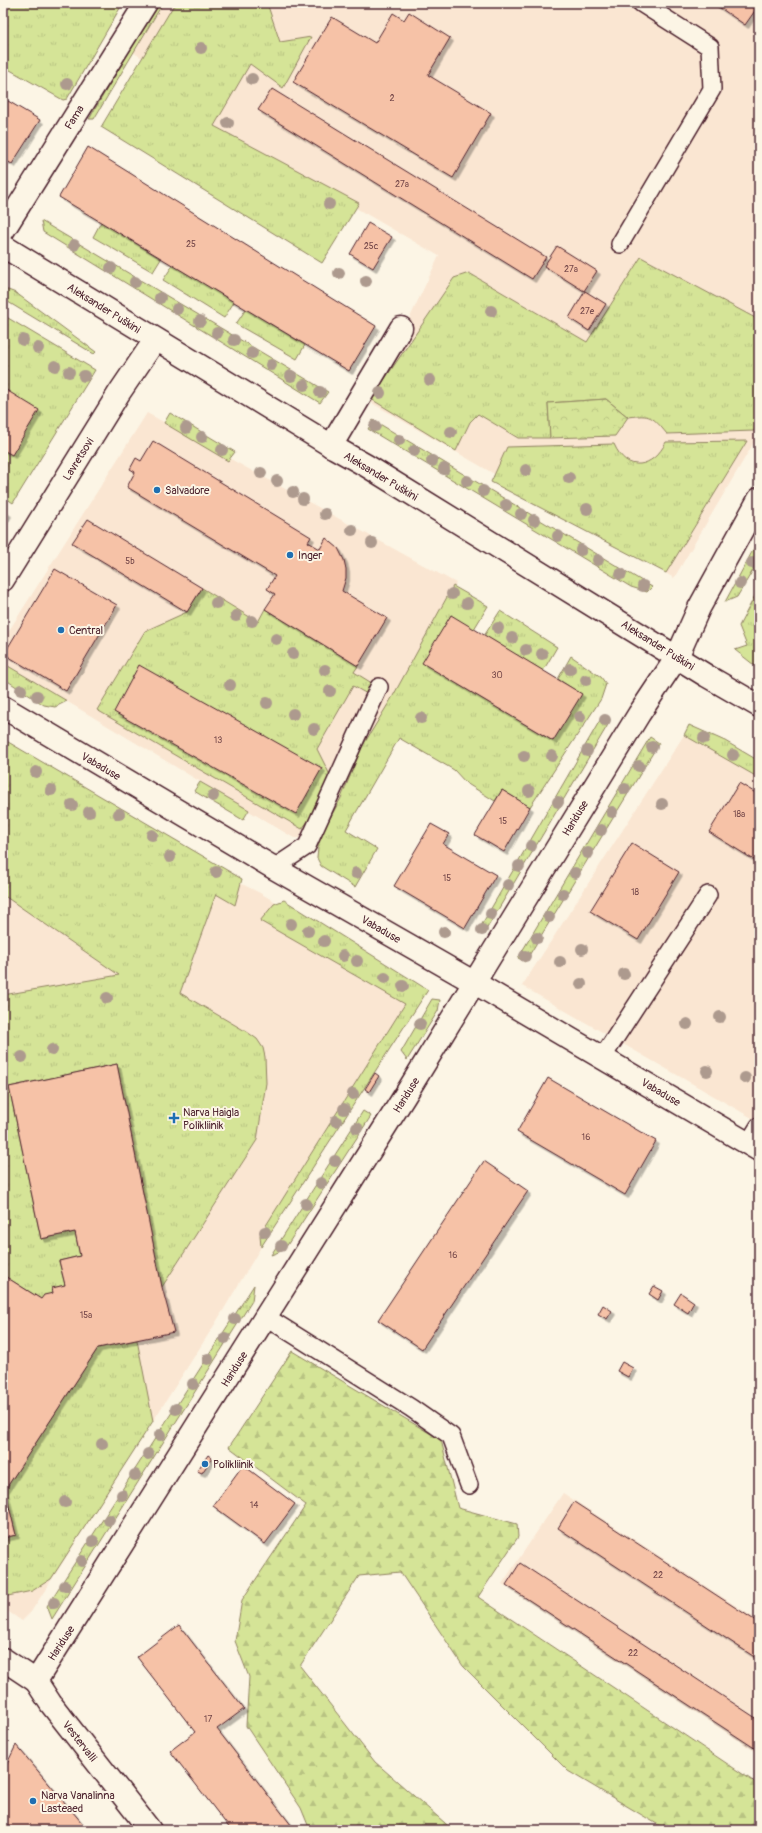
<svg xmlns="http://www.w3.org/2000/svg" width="762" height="1833" font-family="Pangolin,sans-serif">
<defs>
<pattern id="grass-tufts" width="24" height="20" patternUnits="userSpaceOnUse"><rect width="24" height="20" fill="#d5e497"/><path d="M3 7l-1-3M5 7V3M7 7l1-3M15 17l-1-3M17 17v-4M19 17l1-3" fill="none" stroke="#b8c382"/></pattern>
<pattern id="forest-firs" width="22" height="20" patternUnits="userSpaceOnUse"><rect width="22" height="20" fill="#d5e497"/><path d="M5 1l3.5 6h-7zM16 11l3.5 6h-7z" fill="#b8c382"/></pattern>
<pattern id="park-crowns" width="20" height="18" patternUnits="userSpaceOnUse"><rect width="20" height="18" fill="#d5e497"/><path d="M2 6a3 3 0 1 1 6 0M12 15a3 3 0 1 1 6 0" fill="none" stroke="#b8c382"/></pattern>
<filter id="shadow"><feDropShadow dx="3.5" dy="3.5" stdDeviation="0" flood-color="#0004"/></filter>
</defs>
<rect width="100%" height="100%" fill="#fcf5e5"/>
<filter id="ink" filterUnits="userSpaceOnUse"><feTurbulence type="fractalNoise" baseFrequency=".025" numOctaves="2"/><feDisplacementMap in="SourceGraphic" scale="8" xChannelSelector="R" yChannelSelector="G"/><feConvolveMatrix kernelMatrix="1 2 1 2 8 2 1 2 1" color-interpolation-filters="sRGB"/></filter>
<g filter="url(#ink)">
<path fill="#fae6d2" d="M 143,3 L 759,3 L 759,434 L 674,578 L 370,402 L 439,256 L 214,126 L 223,109 L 120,44 Z
M 147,413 L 456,583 L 396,719 L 325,839 L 294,838 L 3,663 L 3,640 Z
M 684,735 L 759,778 L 759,1122 L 522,986 Z
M 3,765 L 260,893 L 428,990 L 261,1247 L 215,1324 L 31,1612 L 22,1621 L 3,1608 Z
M 563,1493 L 759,1621 L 759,1754 L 502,1584 Z"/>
<path fill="url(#grass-tufts)" stroke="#908261" d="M 3,3 L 123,3 L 67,99 L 63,100 L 3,66 Z
M 158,3 L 163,3 L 94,119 L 89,119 Z
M 175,3 L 267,3 L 280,42 L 311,37 L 283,88 L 250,64 L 214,126 L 359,203 L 322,263 L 101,127 Z
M 41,221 L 328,392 L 320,403 L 43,232 Z
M 101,222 L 161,259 L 153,272 L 93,237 Z
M 641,257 L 759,320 L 759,422 L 754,431 L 667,434 C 652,416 651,414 628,417 L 606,399 L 548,403 L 550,438 L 518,438 L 478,414 L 470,422 L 456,451 L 371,399 L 454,278 L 469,273 L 587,342 Z
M 173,265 L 234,302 L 224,318 L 163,280 Z
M 3,290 L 8,290 L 16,293 L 96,352 L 94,354 L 3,299 Z
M 246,309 L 305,345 L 297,359 L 236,324 Z
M 3,315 L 95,370 L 13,503 L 3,496 Z
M 170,413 L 235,452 L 228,461 L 164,423 Z
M 373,420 L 652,587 L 647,592 L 631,587 L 368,429 Z
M 747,441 L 666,573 L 491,482 L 507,447 L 614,444 C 627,474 653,468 666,442 Z
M 759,539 L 759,560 L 737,597 L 725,602 Z
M 453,586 L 488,606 L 474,629 L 423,663 L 553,741 L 581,694 L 558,679 L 571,656 L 601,677 L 606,684 L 601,699 L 530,807 L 502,790 L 495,801 L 466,783 L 454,770 L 399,738 L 346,830 L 377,849 L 355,887 L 321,866 L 317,858 L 319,838 L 341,798 L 362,747 L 393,696 Z
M 202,588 L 258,622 L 265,609 L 358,666 L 354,672 L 375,685 L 369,695 L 353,686 L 317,749 L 332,779 L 315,812 L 302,829 L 97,710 L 145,631 L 187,612 Z
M 759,588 L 759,669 L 735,650 L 747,646 L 739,626 Z
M 500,611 L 557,647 L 543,671 L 484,636 Z
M 3,663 L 67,701 L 55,707 L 44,705 L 3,678 Z
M 603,715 L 610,719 L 609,723 L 483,935 L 478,931 Z
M 689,725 L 725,741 L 759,761 L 759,778 L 684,735 Z
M 650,737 L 659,743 L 525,962 L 518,958 Z
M 3,739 L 242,879 L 235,905 L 216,894 L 180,993 L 247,1032 L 257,1039 L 263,1048 L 265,1057 L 266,1083 L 257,1140 L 162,1287 L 117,1064 L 9,1087 L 41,1239 L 75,1232 L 80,1256 L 59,1261 L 65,1285 L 52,1288 L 53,1293 L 41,1299 L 3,1275 L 3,995 L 119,975 L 3,895 Z
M 200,782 L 249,810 L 243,820 L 194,791 Z
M 284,900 L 428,990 L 261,1247 L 260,1235 L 405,1004 L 260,921 L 274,904 Z
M 432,999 L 440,1000 L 438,1011 L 407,1060 L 401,1052 Z
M 363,1111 L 371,1116 L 284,1250 L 271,1255 Z
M 254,1285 L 252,1301 L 52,1619 L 47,1606 Z
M 137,1340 L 153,1421 L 51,1579 L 32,1591 L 3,1597 L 3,1538 L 16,1535 L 5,1490 L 98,1348 Z"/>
<path fill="url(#forest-firs)" stroke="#908261" d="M 292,1351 L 441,1440 L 458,1508 L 517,1524 L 518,1537 L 478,1597 L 759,1785 L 759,1830 L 667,1830 L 568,1771 L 463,1666 L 400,1572 L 359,1576 L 300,1666 L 375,1762 L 453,1830 L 310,1830 L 301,1808 L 246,1726 L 249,1677 L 235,1641 L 242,1600 L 306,1505 L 229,1447 Z"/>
<path fill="url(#park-crowns)" stroke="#908261" d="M 606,399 L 628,417 L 615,436 L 550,438 L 548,403 Z"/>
<path fill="#f6c2a7" stroke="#4a1f2b" filter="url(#shadow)" d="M 713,3 L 759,3 L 759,5 L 745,25 Z
M 409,12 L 450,38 L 428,75 L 491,113 L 453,178 L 293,82 L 332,17 L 375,43 L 393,13 L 404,20 Z
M 272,89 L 546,257 L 532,279 L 258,110 Z
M 3,98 L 40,120 L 12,164 L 3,159 Z
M 88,147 L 376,326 L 349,371 L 59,197 Z
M 368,223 L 392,237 L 373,268 L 350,254 Z
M 557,246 L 597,271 L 584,291 L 544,266 Z
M 585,291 L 606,304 L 589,331 L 569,318 Z
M 3,388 L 39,410 L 12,455 L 3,450 Z
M 153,441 L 311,537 L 308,542 L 320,549 L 326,538 L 338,548 L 344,560 L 346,569 L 346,578 L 342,591 L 387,618 L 358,666 L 265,609 L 275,594 L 267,589 L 275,576 L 127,487 L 135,472 L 130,469 L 136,458 L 141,461 Z
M 3,510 L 8,513 L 3,522 Z
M 88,519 L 202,588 L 187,612 L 72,543 Z
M 55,569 L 117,605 L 66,691 L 4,654 Z
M 451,615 L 582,694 L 553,741 L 422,663 Z
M 139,665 L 322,768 L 296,814 L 114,712 Z
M 739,783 L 759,795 L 759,863 L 709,832 Z
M 502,790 L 530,807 L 504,852 L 475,835 Z
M 431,824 L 449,834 L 443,844 L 496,875 L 465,928 L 394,886 Z
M 632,843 L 679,872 L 638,940 L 590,911 Z
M 117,1064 L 162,1287 L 174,1332 L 98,1348 L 5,1490 L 16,1535 L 3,1538 L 3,1275 L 41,1299 L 44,1295 L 53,1293 L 52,1288 L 65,1285 L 59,1261 L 80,1256 L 75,1232 L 41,1239 L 9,1087 Z
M 375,1073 L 379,1076 L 369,1092 L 365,1089 Z
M 548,1078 L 656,1141 L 625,1195 L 517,1132 Z
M 484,1161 L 528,1191 L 422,1349 L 378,1320 Z
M 654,1286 L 663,1291 L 658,1300 L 649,1294 Z
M 681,1293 L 694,1302 L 688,1313 L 674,1304 Z
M 603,1305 L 612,1311 L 607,1319 L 598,1314 Z
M 622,1362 L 633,1368 L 628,1377 L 617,1371 Z
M 208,1455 L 212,1458 L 202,1473 L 197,1471 Z
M 243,1465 L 295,1504 L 265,1544 L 213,1506 Z
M 574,1502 L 759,1623 L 759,1660 L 558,1528 Z
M 520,1563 L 759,1720 L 759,1751 L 506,1585 Z
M 179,1625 L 244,1709 L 217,1729 L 295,1830 L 231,1830 L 170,1751 L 195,1732 L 137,1657 Z
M 16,1745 L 88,1830 L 3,1830 L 3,1772 Z"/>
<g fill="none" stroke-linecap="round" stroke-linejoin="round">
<g stroke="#4a1f2b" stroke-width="20">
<path id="service" d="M 620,244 L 712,89 L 710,47 L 641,3
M 274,868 L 307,846 L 379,687
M 602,1058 L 708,895
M 748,1144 L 759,1126
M 266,1317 L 411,1408 L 451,1436 L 469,1485"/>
</g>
<g stroke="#4a1f2b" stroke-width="25">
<path id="minor" d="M 3,231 L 146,3
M 331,446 L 401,328
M 3,580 L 119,393 L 155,340
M 677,657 L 699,608 L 759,499
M 3,707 L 274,868 L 475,983 L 759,1150
M 3,1659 L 36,1681"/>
</g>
<g stroke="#4a1f2b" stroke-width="25">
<path id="tertiary" d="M 150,1830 L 51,1704 L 36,1681 L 404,1097 L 639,714 L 677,657"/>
</g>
<g stroke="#4a1f2b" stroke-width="25">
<path id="secondary" d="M 3,246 L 335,448 L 367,466 L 707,676 L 759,706"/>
</g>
<use href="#service" stroke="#fcf5e5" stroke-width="17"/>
<use href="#minor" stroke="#fcf5e5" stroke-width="22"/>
<use href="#tertiary" stroke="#fcf5e5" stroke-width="22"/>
<use href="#secondary" stroke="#fcf5e5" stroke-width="22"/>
</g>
<g fill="#ad9a8e">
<circle cx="201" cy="48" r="6"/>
<circle cx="252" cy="79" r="6"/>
<circle cx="67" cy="84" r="6"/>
<circle cx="228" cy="123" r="6"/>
<circle cx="329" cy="204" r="6"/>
<circle cx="74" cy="245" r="6"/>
<circle cx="111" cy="268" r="6"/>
<circle cx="339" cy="273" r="6"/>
<circle cx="366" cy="281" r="6"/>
<circle cx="135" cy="282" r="6"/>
<circle cx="160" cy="298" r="6"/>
<circle cx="177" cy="309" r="6"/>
<circle cx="491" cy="311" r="6"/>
<circle cx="200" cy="321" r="6"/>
<circle cx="217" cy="333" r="6"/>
<circle cx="23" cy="340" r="6"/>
<circle cx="234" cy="340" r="6"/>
<circle cx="38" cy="348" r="6"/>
<circle cx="252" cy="353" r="6"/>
<circle cx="271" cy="365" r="6"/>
<circle cx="55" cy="366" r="6"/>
<circle cx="69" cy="372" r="6"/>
<circle cx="84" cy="376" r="6"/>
<circle cx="291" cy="376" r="6"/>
<circle cx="430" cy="380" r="6"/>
<circle cx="304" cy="385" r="6"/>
<circle cx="320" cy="392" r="6"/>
<circle cx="380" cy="393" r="6"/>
<circle cx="375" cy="426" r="6"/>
<circle cx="186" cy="428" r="6"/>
<circle cx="451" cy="432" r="6"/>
<circle cx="202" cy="437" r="6"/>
<circle cx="399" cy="440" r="6"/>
<circle cx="222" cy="450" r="6"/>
<circle cx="414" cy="451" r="6"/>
<circle cx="432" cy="461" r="6"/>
<circle cx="444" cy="469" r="6"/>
<circle cx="526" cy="470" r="6"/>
<circle cx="261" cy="473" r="6"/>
<circle cx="569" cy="478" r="6"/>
<circle cx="277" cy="481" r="6"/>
<circle cx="467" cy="481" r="6"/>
<circle cx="483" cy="491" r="6"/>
<circle cx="293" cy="492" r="6"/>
<circle cx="303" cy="499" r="6"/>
<circle cx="506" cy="505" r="6"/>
<circle cx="587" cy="509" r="6"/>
<circle cx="325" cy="514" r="6"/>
<circle cx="521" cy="514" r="6"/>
<circle cx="534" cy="520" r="6"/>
<circle cx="352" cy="530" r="6"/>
<circle cx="558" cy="536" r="6"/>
<circle cx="372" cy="543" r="6"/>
<circle cx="581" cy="550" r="6"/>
<circle cx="598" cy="560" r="6"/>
<circle cx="752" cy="563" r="6"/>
<circle cx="621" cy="574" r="6"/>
<circle cx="740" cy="583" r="6"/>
<circle cx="643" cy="586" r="6"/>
<circle cx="452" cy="594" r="6"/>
<circle cx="216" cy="603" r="6"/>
<circle cx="467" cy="603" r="6"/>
<circle cx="236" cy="616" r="6"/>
<circle cx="252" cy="621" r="6"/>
<circle cx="498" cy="628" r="6"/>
<circle cx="512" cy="638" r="6"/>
<circle cx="276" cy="639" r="6"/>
<circle cx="526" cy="650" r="6"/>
<circle cx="293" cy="654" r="6"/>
<circle cx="542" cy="654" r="6"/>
<circle cx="570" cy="669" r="6"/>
<circle cx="325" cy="670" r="6"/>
<circle cx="586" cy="680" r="6"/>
<circle cx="230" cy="685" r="6"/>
<circle cx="21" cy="690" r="6"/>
<circle cx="330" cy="691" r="6"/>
<circle cx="37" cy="696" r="6"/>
<circle cx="267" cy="703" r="6"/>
<circle cx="293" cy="714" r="6"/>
<circle cx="580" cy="717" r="6"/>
<circle cx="421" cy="718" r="6"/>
<circle cx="605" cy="720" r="6"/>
<circle cx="314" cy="729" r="6"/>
<circle cx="704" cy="738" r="6"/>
<circle cx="652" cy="747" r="6"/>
<circle cx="587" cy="751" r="6"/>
<circle cx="733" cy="755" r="6"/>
<circle cx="524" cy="756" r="6"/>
<circle cx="552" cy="756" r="6"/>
<circle cx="639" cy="766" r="6"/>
<circle cx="36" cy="772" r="6"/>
<circle cx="625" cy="789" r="6"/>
<circle cx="51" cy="790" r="6"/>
<circle cx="529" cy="791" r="6"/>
<circle cx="213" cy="796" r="6"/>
<circle cx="558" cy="802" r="6"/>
<circle cx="662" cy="804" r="6"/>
<circle cx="72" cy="805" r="6"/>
<circle cx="89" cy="812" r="6"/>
<circle cx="612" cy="812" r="6"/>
<circle cx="119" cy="814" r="6"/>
<circle cx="601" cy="830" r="6"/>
<circle cx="152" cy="835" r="6"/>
<circle cx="531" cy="846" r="6"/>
<circle cx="588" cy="853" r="6"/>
<circle cx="170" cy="857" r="6"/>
<circle cx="519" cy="866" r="6"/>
<circle cx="216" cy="872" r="6"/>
<circle cx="356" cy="873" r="6"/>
<circle cx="575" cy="873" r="6"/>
<circle cx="508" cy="885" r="6"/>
<circle cx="563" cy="894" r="6"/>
<circle cx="491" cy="914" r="6"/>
<circle cx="549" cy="917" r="6"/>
<circle cx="291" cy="924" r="6"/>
<circle cx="482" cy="930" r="6"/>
<circle cx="308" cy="931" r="6"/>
<circle cx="444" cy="932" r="6"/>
<circle cx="537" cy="938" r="6"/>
<circle cx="324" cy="941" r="6"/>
<circle cx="582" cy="949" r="6"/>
<circle cx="343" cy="956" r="6"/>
<circle cx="525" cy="956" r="6"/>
<circle cx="357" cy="961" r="6"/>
<circle cx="560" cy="962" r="6"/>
<circle cx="624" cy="974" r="6"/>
<circle cx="385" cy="978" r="6"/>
<circle cx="581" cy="984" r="6"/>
<circle cx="403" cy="986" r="6"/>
<circle cx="107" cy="998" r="6"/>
<circle cx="720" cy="1017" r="6"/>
<circle cx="420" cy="1024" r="6"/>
<circle cx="687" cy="1024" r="6"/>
<circle cx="52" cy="1050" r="6"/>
<circle cx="22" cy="1057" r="6"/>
<circle cx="707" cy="1071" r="6"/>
<circle cx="745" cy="1078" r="6"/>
<circle cx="353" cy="1094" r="6"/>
<circle cx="344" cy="1109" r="6"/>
<circle cx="336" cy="1121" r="6"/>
<circle cx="357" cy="1128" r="6"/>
<circle cx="335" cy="1161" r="6"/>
<circle cx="321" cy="1183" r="6"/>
<circle cx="306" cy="1204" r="6"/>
<circle cx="265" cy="1232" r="6"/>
<circle cx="281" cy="1246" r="6"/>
<circle cx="235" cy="1319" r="6"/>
<circle cx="225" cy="1338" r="6"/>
<circle cx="208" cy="1359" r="6"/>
<circle cx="193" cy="1384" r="6"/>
<circle cx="176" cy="1409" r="6"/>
<circle cx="160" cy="1435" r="6"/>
<circle cx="102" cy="1444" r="6"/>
<circle cx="148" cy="1454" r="6"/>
<circle cx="135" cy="1475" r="6"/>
<circle cx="122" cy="1495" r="6"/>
<circle cx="65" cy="1502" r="6"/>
<circle cx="109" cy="1520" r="6"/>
<circle cx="93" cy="1541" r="6"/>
<circle cx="82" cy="1561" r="6"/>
<circle cx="65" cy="1586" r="6"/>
<circle cx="54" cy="1603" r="6"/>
</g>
</g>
<g fill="#1f6fb2" stroke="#fcf5e5" stroke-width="1.5">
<circle cx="157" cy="490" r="4"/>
<circle cx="290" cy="555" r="4"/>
<circle cx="61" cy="630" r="4"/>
<path d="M172 1112h4v4h4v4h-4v4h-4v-4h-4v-4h4z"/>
<circle cx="205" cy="1464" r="4"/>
<circle cx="33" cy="1801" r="4"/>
</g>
<g text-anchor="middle" stroke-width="4" stroke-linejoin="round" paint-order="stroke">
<g font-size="9" fill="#75484a">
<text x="392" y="101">2</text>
<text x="402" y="187">27a</text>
<text x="191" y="247">25</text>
<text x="371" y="249">25c</text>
<text x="571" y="272">27a</text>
<text x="587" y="314">27e</text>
<text x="130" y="564">5b</text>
<text x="497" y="678">30</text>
<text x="218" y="743">13</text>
<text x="739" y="817">18a</text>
<text x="503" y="824">15</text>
<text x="447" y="881">15</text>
<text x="635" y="895">18</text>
<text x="586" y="1140">16</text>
<text x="453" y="1258">16</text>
<text x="86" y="1318">15a</text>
<text x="254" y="1508">14</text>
<text x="658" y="1578">22</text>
<text x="633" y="1656">22</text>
<text x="208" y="1722">17</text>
</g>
<g font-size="11" fill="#4a1f2b" stroke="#fcf5e5">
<text transform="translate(74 117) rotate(-58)" y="4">Fama</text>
<text transform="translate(104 308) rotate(32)" y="4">Aleksander Puškini</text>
<text transform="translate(78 459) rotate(-58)" y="4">Lavretsovi</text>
<text transform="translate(381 476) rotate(31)" y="4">Aleksander Puškini</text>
<text transform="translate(658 645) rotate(32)" y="4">Aleksander Puškini</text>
<text transform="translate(101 766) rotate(31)" y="4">Vabaduse</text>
<text transform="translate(575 818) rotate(-59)" y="4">Hariduse</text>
<text transform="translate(381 929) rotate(30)" y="4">Vabaduse</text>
<text transform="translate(661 1092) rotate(31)" y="4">Vabaduse</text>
<text transform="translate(406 1095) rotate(-58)" y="4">Hariduse</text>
<text transform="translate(234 1369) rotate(-58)" y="4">Hariduse</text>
<text transform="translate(61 1643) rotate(-57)" y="4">Hariduse</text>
<text transform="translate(80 1741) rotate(52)" y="4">Vestervalli</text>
</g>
<g font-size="11" fill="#4a1f2b" stroke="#fcf5e5" text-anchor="start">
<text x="165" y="494">Salvadore</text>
<text x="298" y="559">Inger</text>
<text x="69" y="634">Central</text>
<text x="183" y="1116">Narva Haigla<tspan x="183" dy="13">Polikliinik</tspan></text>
<text x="213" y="1468">Polikliinik</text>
<text x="41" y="1799">Narva Vanalinna<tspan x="41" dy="13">Lasteaed</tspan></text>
</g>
</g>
<rect width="762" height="1833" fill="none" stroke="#fcf5e5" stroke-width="16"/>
<rect x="8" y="8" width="746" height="1817" fill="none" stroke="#4a1f2b" stroke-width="1.5" filter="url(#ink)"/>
</svg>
